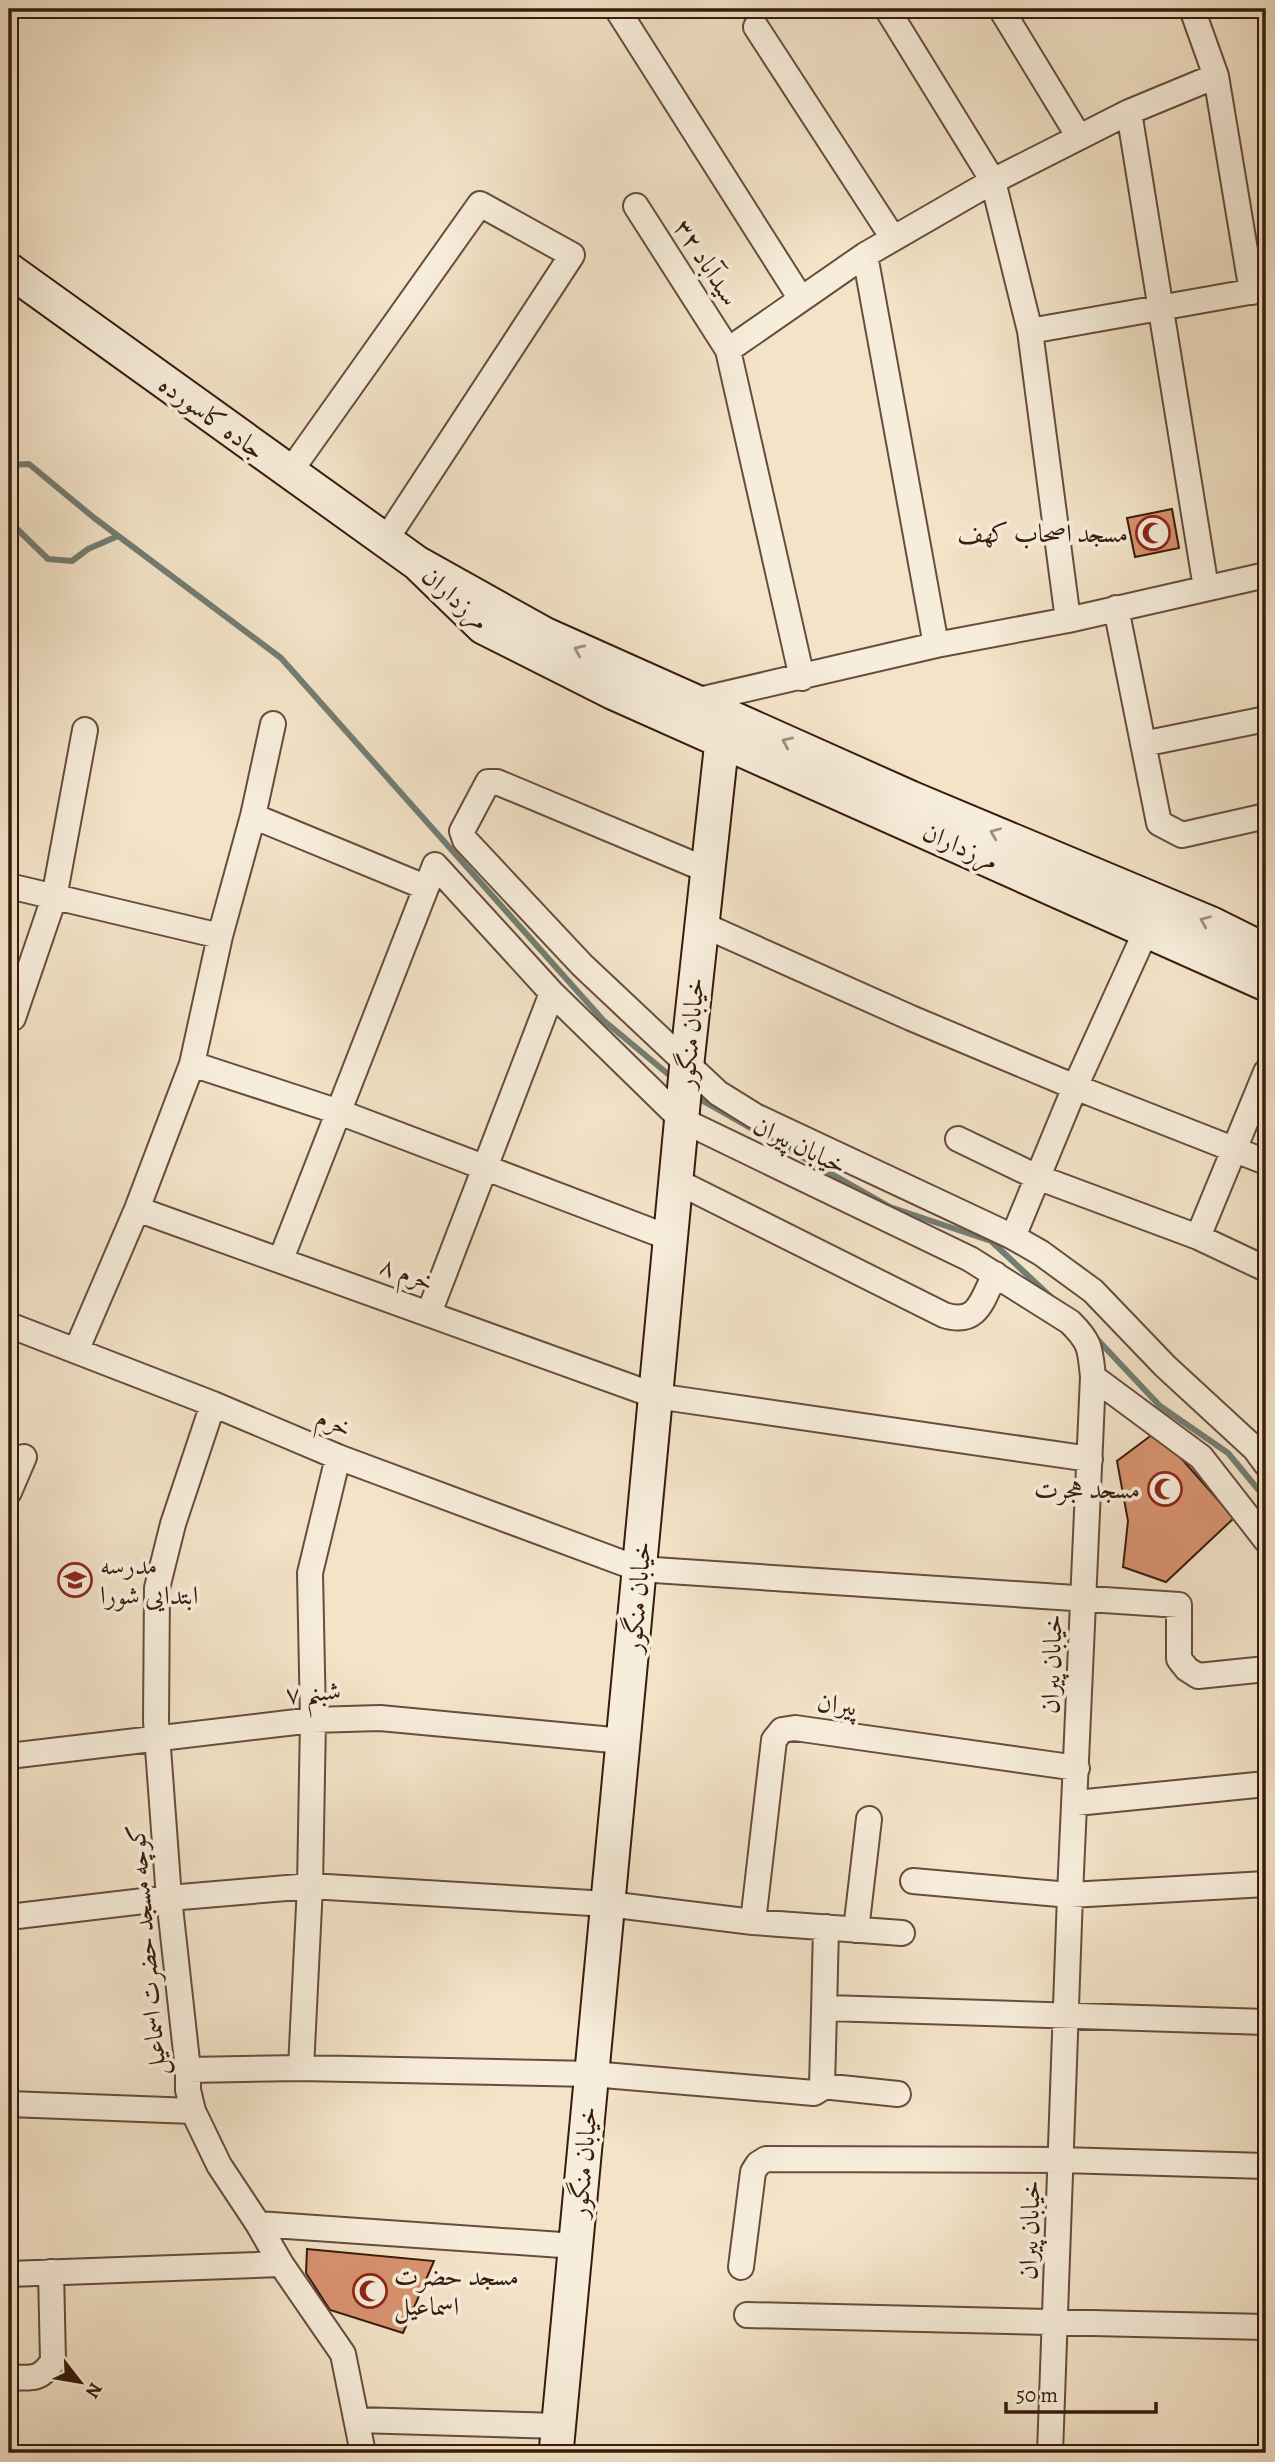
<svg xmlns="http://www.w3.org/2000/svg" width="1275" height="2462" font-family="Alegreya,Amiri,serif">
<rect width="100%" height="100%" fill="#f3e3c8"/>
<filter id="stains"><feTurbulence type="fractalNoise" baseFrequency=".00286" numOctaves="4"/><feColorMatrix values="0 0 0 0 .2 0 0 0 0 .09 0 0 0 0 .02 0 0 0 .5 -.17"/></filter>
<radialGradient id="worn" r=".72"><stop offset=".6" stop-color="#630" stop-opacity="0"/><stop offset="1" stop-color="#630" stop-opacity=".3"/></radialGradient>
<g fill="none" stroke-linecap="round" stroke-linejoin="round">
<path stroke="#737d72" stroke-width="6" d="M 9,465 L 29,464 L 93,517 L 281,658 L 603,1020 L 674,1079
M 9,524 L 13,525 L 48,559 L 72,561 L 88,549 L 118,536
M 696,1097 L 890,1207 L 991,1241 L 1052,1298
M 1096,1338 L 1160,1406 L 1228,1453 L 1266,1499"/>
</g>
<path fill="#d89370" stroke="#371b0d" stroke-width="2" d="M 1172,509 L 1179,548 L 1135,557 L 1127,518 Z
M 1157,1431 L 1234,1518 L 1166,1582 L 1123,1567 L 1128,1521 L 1117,1461 Z
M 307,2249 L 434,2261 L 403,2333 L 330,2310 L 306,2273 Z"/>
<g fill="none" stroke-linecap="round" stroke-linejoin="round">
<g stroke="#664d3c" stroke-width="28">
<path id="street" d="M 617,9 L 801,299
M 887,9 L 993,181 L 1030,331 L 1068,620
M 1001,9 L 1079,137
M 1192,9 L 1216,76 L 1252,292
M 756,27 L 893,238
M 1129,112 L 1206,588
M 636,206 L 728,350
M 865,255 L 936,645
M 1030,331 L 1266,289
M 289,473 L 480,204 L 572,255 L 385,541
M 1116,608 L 1159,823 L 1182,835 L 1266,816
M 802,678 L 728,350 L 865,255 L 993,181 L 1129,112 L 1216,76
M 695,701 L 936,645 L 1068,620 L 1266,575
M 273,724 L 253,816 L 220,936 L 192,1064 L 339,1112 L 670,1238
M 1143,744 L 1266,719
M 253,816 L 425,887
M 707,870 L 497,782 L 488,782 L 462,831 L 465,840 L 582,965 L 718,1093 L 755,1116 L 1013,1237 L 1041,1253 L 1093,1291 L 1165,1366 L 1255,1449 L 1266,1464
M 9,886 L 220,936
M 701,924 L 911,1018 L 1075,1087 L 1266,1162
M 552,993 L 682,1120 L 970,1259 L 1070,1322 C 1091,1343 1090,1348 1093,1377 L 1070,1895 L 1050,2453
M 13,1018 L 54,898 L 85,730
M 958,1139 L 1037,1177 L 1198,1237 L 1266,1269
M 676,1181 L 944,1315 C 978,1326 982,1300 995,1274
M 137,1209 L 656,1396 L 1090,1459
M 1013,1237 L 1075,1087 L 1146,931
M 1198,1237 L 1266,1072
M 281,1259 L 435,865 L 552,993 L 429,1313
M 9,1325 L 213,1404 L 338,1457 L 639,1569 L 1179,1605 L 1179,1659 L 1187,1669 L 1198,1676 L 1266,1669
M 76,1351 L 137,1209 L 192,1064
M 1093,1377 L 1201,1457 L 1266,1540
M 213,1404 L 173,1524 L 157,1588 L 156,1721 L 169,1898 L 188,2070 L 188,2090 L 193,2111 L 219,2165 L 258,2224 L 281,2264 L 343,2354 L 363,2453
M 9,1492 L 24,1457
M 9,1756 L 313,1720 L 380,1718 L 623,1741
M 1076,1803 L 1266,1784
M 913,1881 L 1070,1895 L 1266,1884
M 9,1917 L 169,1898 L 310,1886 L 608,1904 L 753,1922 L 902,1933
M 753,1922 L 774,1740 L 782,1730 L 795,1728 L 1077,1768
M 856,1930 L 869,1819
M 824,2012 L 826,1927
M 301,2068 L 310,1886 L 313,1720 L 310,1573 L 338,1457
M 188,2070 L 301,2068 L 592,2074 L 814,2093 L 819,2090 L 822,2086 L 824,2012 L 827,2008 L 1266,2022
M 822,2086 L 898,2094
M 9,2104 L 193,2111
M 258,2224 L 576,2246
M 741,2267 L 753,2172 L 758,2164 L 766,2159 L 1061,2160 L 1266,2166
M 9,2274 L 281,2264
M 747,2315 L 1266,2327
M 9,2377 C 31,2378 40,2381 53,2361 L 51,2272
M 357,2420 L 559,2426"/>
</g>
<g stroke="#371b0d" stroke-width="37">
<path id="secondary" d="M 9,270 L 417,563
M 1266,951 L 1212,924 L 911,798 L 544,634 L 417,563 L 483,627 L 612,692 L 1266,984
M 556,2453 L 687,1062 L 722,741"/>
</g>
<use href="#street" stroke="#f7eddb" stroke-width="24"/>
<use href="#secondary" stroke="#f7eddb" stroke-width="33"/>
</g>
<defs><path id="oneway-chevron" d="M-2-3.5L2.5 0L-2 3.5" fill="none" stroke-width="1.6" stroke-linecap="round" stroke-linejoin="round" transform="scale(1.75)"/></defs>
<g stroke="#a18e7e">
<use href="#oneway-chevron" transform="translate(579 650) rotate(-156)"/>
<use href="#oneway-chevron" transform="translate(787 742) rotate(-156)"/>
<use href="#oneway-chevron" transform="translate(995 833) rotate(-157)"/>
<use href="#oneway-chevron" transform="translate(1205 921) rotate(-157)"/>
</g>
<defs>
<g id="mosque-ring" transform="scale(1.75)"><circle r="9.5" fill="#f7eddb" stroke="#8f2418" stroke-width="1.5"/><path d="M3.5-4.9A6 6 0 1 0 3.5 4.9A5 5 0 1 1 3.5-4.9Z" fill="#8f2418"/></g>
<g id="school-ring" transform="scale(1.75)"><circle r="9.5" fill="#f7eddb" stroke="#8f2418" stroke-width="1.5"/><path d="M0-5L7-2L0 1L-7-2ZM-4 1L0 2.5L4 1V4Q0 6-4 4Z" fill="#8f2418"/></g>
</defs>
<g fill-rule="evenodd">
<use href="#mosque-ring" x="1153" y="533"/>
<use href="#mosque-ring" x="1165" y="1489"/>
<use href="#school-ring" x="75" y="1580"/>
<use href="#mosque-ring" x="370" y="2291"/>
</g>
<g text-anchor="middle" stroke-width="7" stroke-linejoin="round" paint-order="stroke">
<g font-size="26" fill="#371b0d" stroke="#f7eddb">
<text transform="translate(707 262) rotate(57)" y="9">سیدآباد ۳۲</text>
<text transform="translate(212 417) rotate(36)" y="9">جاده کاسورده</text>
<text transform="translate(456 598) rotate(42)" y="9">مرزداران</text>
<text transform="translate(961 846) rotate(24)" y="9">مرزداران</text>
<text transform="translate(690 1033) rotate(-85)" y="9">خیابان منگور</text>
<text transform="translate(800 1145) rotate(26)" y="9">خیابان پیران</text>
<text transform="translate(407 1273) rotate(20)" y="9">خرم ۸</text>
<text transform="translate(334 1422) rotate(22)" y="9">خرم</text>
<text transform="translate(637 1597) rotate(-85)" y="9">خیابان منگور</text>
<text transform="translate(1051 1664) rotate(-88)" y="9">خیابان پیران</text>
<text transform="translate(313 1692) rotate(-4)" y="9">شبنم ۷</text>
<text transform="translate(837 1704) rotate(8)" y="9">پیران</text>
<text transform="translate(146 1950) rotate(-95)" y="9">کوچه مسجد حضرت اسماعیل</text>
<text transform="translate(583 2162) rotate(-85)" y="9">خیابان منگور</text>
<text transform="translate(1029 2230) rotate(-88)" y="9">خیابان پیران</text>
</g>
<g font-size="26" fill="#371b0d" stroke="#f7eddb" text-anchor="end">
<text x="1128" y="542">مسجد اصحاب کهف</text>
<text x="1140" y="1498">مسجد هجرت</text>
<text x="100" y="1574" text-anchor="start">مدرسه<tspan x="100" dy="30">ابتدایی شورا</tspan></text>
<text x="394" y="2285" text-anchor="start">مسجد حضرت<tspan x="394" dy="30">اسماعیل</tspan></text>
</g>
</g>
<rect width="1275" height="2462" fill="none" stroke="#f3e3c8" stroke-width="35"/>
<rect x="10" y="10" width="1254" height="2441" fill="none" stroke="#371b0d" stroke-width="3.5"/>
<rect x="18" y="18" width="1240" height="2427" fill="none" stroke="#371b0d" stroke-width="2"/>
<g transform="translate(80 2382) rotate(121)" stroke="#f7eddb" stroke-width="5" paint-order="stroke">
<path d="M0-5L12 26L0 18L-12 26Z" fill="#371b0d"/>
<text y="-10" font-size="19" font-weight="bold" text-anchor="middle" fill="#371b0d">N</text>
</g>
<path d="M1006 2402v10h150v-10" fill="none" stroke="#371b0d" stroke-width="3.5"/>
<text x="1016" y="2402" font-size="21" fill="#371b0d" stroke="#f7eddb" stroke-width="5" paint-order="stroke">50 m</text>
<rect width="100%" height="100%" filter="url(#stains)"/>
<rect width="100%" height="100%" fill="url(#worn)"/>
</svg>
